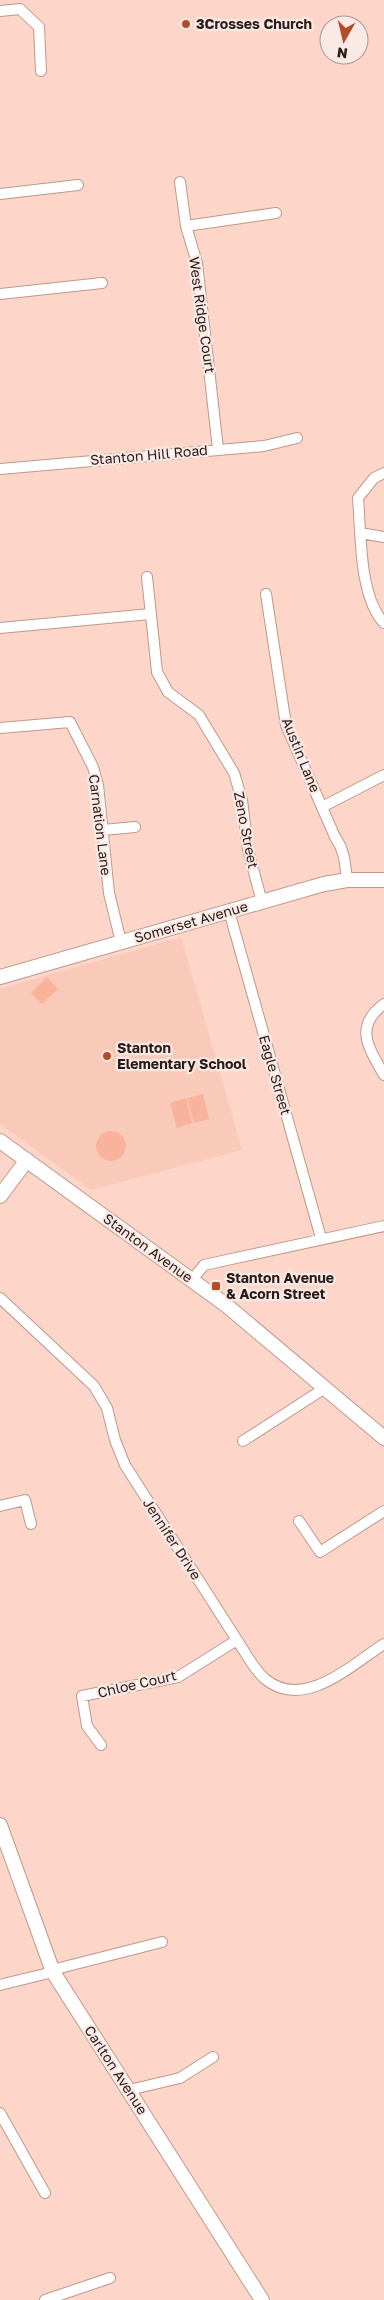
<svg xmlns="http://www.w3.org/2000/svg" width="384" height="2300" font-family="'Golos Text',sans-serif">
<rect width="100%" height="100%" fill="#fed6c9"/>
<path fill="#f9c9ba" d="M 181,937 L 242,1150 L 91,1190 L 0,1124 L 0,989 Z"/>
<path fill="#fab39b" d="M 47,977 L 58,989 L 42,1004 L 31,993 Z
M 203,1094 L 209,1119 L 194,1123 L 187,1098 Z
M 186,1098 L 192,1123 L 177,1128 L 170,1103 Z
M96 1146a15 15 0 1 1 30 0a15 15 0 1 1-30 0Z"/>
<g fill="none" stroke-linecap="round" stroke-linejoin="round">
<g stroke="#be988b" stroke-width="12">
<path id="street" d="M 0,11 L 20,9 L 39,27 L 41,71
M 180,182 L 186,226 L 197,263 L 218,449
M 0,194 L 78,185
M 186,226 L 276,213
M 0,294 L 102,283
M 0,469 L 264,446 L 297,438
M 384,473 L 374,478 L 358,498 C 361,533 359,597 384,623
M 361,533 L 384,537
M 147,577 L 157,672 L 168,692 L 199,715 L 234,773 L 242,800 L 248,850 L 262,902
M 266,594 L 286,725 L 335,837 C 345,851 345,864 347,880
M 0,628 L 150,614
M 0,728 L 70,722 L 93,767 L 98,785 L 109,893 L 121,942
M 322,807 L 384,775
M 103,830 L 135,827
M 229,911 L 321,1238
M 384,1004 C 353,1027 369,1048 384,1075
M 192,1280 L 204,1265 L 384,1226
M 0,1298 L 94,1386 L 107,1408 L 115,1440 L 125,1465 L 244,1651 C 250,1661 256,1671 265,1679 C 304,1711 351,1665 384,1644
M 243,1441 L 325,1388
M 0,1506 L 25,1500 L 31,1524
M 299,1521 L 320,1552 L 384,1511
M 101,1745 L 87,1726 L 82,1696 L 178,1677 L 237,1640
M 52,1970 L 162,1942
M 0,1985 L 53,1972
M 129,2090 L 180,2078 L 213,2057
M 0,2113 L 45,2193
M 45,2300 L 110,2278"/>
</g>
<g stroke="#be988b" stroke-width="16">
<path id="secondary" d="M 0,977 L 324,884 L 347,880 L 384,880
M 0,1141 L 226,1305 L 384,1438
M 0,1196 L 27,1160
M 0,1825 L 53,1972 L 262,2300"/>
</g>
<use href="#street" stroke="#fff" stroke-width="10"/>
<use href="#secondary" stroke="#fff" stroke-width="14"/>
</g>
<g fill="#b44c28" stroke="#fae9e4" stroke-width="2">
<circle cx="186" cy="24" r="5"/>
<circle cx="107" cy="1056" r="5"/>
<rect x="211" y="1281" width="10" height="10" rx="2.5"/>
</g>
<g text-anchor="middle" stroke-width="4.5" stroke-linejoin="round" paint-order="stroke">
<g font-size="14" font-weight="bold" fill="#2a1c17" stroke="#fae9e4" text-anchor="start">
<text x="196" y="29">3Crosses Church</text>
<text x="117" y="1053">Stanton<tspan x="117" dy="16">Elementary School</tspan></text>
<text x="226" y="1283">Stanton Avenue<tspan x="226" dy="16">&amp; Acorn Street</tspan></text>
</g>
<g font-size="14" fill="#2a1c17" stroke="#fae9e4">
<text transform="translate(202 315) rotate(82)" y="5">West Ridge Court</text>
<text transform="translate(149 455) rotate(-5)" y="5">Stanton Hill Road</text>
<text transform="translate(301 755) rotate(68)" y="5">Austin Lane</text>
<text transform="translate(100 825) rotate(83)" y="5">Carnation Lane</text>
<text transform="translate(246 830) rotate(79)" y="5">Zeno Street</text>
<text transform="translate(191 922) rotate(-16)" y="5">Somerset Avenue</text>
<text transform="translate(275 1075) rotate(74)" y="5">Eagle Street</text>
<text transform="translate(148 1248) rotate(36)" y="5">Stanton Avenue</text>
<text transform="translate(172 1539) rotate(57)" y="5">Jennifer Drive</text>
<text transform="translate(137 1684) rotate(-13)" y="5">Chloe Court</text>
<text transform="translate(116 2070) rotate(57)" y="5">Carlton Avenue</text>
</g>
</g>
<g transform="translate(344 40) rotate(188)"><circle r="24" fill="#fae9e4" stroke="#a79792"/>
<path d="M0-4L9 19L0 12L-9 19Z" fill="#b44c28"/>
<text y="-8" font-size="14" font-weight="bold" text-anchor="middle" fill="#2a1c17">N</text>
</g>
</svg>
